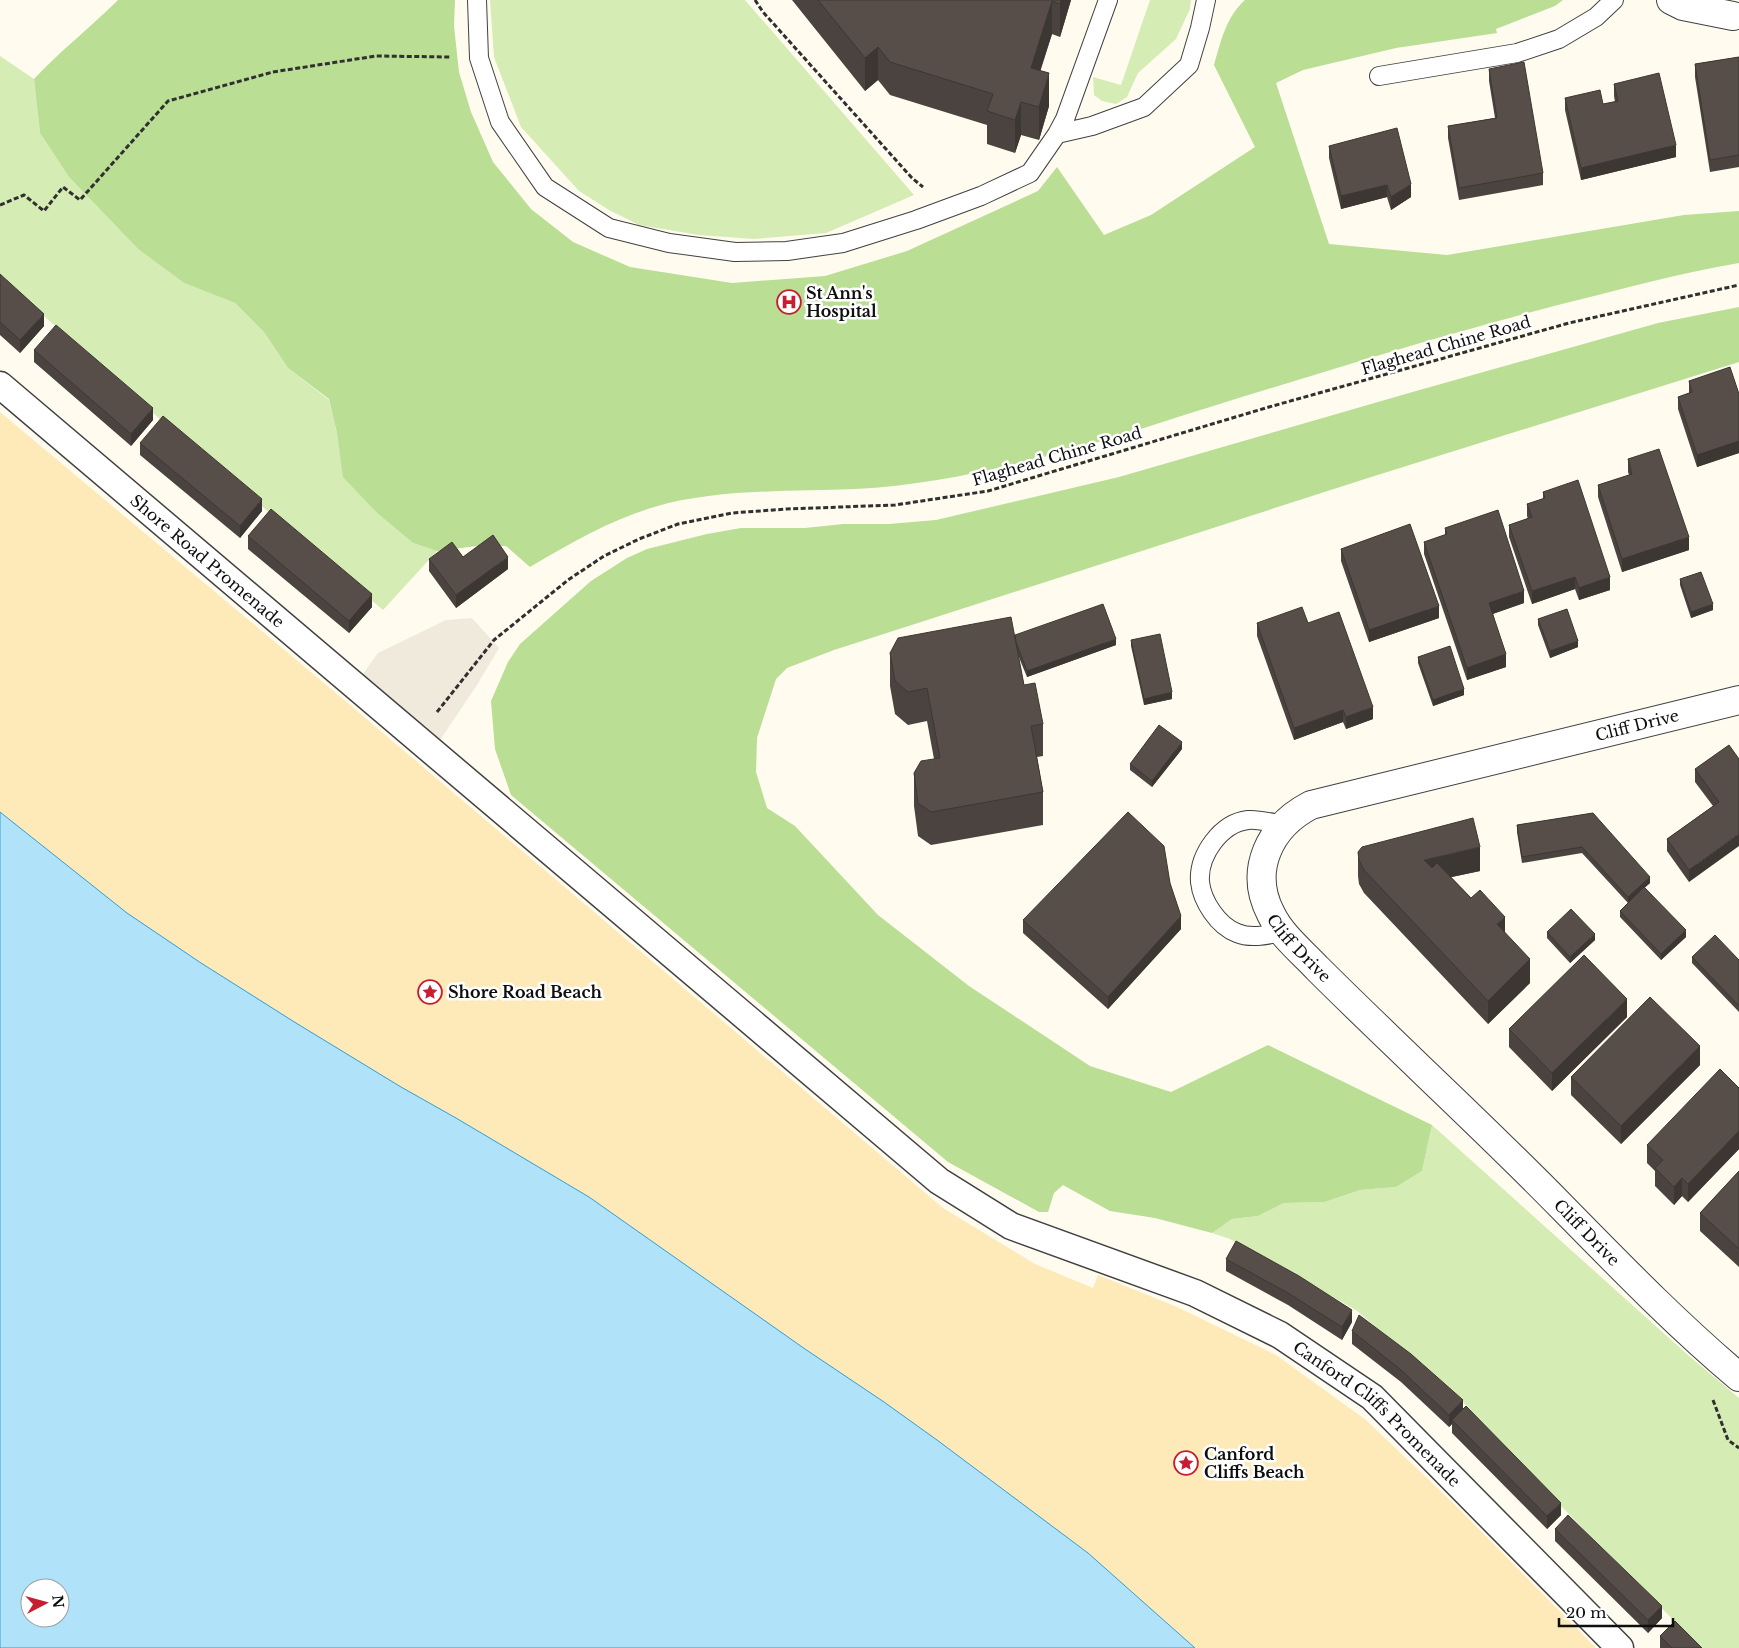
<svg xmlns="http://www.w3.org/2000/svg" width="1739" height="1648" font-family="'Libre Baskerville',serif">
<rect width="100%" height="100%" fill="#fffbef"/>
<path fill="#d5ecb5" d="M 490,0 L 745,0 L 914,195 L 826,233 L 754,239 L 699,235 L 639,225 L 609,210 L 579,191 L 521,127 L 494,57 Z
M 1150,0 L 1191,0 L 1190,9 L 1176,39 L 1138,73 L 1127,97 L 1116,104 L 1102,101 L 1094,95 L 1093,77 L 1121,85 Z
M 0,56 L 34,79 L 40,133 L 69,177 L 138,249 L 184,283 L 235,303 L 264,332 L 288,368 L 329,400 L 337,433 L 344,477 L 377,513 L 413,543 L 437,551 L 383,610 L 160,419 L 0,277 Z
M 1432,1125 L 1689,1356 L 1739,1398 L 1739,1648 L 1701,1648 L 1561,1506 L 1464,1403 L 1356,1310 L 1230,1239 L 1212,1233 L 1232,1219 L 1258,1216 L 1284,1203 L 1325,1202 L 1360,1190 L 1396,1187 L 1422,1171 Z"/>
<path fill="#b9de94" d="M 118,0 L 455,0 L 454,26 L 459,72 L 471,112 L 493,162 L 531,209 L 573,242 L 630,267 L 732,283 L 825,276 L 907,251 L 1038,191 L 1057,167 L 1104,235 L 1151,215 L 1255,147 L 1214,65 C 1221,41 1226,17 1245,0 L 1563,0 L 1555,6 L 1496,29 L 1497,33 L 1396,48 L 1303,70 L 1276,83 L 1329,244 L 1447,255 L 1684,215 L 1739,211 L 1739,263 C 1691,271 1645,283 1598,295 C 1467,327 1339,367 1210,407 C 1152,425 1094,445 1035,459 C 976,474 916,486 855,489 C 789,492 719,488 654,507 C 610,520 569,544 530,567 L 506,546 L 477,546 L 437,551 L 413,543 L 377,513 L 343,477 L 337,433 L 329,399 L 288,368 L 264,332 L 235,303 L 184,283 L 138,249 L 69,177 L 40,133 L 34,79 C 60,51 91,27 118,0 Z
M 1739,307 L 1739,362 L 1368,478 L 834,650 L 787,668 L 776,679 L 757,738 L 756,772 L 767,808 L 795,826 L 878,915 L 969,986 L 1090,1066 L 1171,1092 L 1268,1045 L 1432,1125 L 1422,1171 L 1396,1187 L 1360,1190 L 1325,1202 L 1284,1203 L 1258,1216 L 1232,1219 L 1212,1233 L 1155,1218 L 1110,1211 L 1063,1185 L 1054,1193 L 1048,1212 L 1039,1212 L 948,1162 L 511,795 L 495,749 L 491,701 L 508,662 L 520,644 L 591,581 L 627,558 L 647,549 L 707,534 L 741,528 L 805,528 L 843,524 L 889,524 L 936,520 L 1119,477 L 1416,391 L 1658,323 Z"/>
<path fill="#feeab8" d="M 0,412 L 337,694 L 943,1208 L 1035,1264 L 1093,1288 L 1098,1275 L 1177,1307 L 1276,1355 L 1366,1420 L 1455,1505 L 1596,1648 L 1034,1648 L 0,864 Z"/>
<path fill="#f0eadd" d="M 472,618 L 499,648 L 477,685 L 432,752 L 355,685 L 378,653 L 446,620 Z"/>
<path fill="#b0e2fa" stroke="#329dd5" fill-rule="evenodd" d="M 0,812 L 127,913 L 201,963 L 296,1023 L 401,1087 L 456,1118 L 589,1197 L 805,1349 L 884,1402 L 937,1440 L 1088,1553 L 1195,1648 L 0,1648 ZM 30,1588 L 60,1588 L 60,1618 L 30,1618 Z"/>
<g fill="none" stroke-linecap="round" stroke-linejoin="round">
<g stroke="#414141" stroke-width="20">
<path id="service" d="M 477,0 L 479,58 L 500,122 L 545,187 L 609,228 L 669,243 L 735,252 L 787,251 L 843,243 L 916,220 L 981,196 L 1030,173 L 1057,134 L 1065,119 L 1108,0
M 1379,76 L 1517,53 L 1559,39 L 1596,17 L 1614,0
M 1057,134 L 1092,126 L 1144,107 L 1189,65 L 1200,28 L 1206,0
M 1282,932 C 1267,935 1251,939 1237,933 C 1218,926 1202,901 1200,882 C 1198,855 1221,823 1248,820 C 1259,819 1272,823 1283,825"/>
</g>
<g stroke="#414141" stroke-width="29">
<g id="pedestrian">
<path id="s1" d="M 0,385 L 939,1181 L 1011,1226 L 1195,1293 L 1280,1335 L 1372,1397 L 1620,1648"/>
</g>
</g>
<g stroke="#414141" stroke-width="30">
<g id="minor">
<path d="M 1671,0 L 1683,6 L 1733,16"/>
<path id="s2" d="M 1739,700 L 1311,805 C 1270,826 1248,870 1271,914 C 1281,935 1301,951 1317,968 C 1353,1004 1389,1038 1425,1073 C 1471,1117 1517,1161 1562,1207 C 1619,1265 1676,1324 1739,1377"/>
</g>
</g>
<path stroke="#303030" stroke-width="3" stroke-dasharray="5 2.5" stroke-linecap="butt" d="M 755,0 L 763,12 L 912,178 L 923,187
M 0,205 L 24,195 L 44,211 L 63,187 L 80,200 L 168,101 L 273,72 L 376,56 L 450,57
M 437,712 L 494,640 L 568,580 L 604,556 L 639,539 L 678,524 L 732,513 L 787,509 L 895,505 L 988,491 L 1269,407 L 1569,323 L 1739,285
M 1713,1400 L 1728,1440 L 1739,1448"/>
<use href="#service" stroke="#fff" stroke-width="18"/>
<use href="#pedestrian" stroke="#fff" stroke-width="26"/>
<use href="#minor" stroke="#fff" stroke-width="28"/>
</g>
<path fill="#4b433f" d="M 792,0 L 1071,0 L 1060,37 L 1052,34 L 1040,70 L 1049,106 L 1039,140 L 1021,135 L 1015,153 L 987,144 L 987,125 L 890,95 L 878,80 L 865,91 Z
M 1739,57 L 1739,167 L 1710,172 L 1695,77 L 1695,64 Z
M 1489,69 L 1543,173 L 1543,185 L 1459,200 L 1448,138 L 1448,126 L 1495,118 L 1489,81 Z
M 1614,84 L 1676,157 L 1581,180 L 1565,110 L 1565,98 L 1603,104 L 1615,102 L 1614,96 Z
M 1329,146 L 1411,197 L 1391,210 L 1387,197 L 1341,209 L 1329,158 Z
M 0,274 L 44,326 L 20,353 L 0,335 Z
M 34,350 L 153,420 L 131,446 L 34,362 Z
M 1689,381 L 1739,394 L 1739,453 L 1697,467 L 1678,409 L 1678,397 L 1689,393 Z
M 140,443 L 262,511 L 240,538 L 140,455 Z
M 1628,459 L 1689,550 L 1622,572 L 1598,497 L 1598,485 L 1629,475 L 1628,472 Z
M 1543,492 L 1610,590 L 1579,600 L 1575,589 L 1532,604 L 1509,537 L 1509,525 L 1528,519 L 1527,516 L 1527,504 L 1543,499 Z
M 1445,528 L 1524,603 L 1493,614 L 1506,667 L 1467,680 L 1424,554 L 1424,542 L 1445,535 Z
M 248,536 L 372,607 L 349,633 L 248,549 Z
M 1341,549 L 1439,618 L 1369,642 L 1341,561 Z
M 463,557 L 508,569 L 456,608 L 429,571 L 429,559 Z
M 1680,579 L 1713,610 L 1691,618 L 1680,585 Z
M 1538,619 L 1578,647 L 1550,658 L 1538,625 Z
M 1257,623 L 1373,719 L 1346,729 L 1343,722 L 1294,740 L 1257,636 Z
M 1015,635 L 1116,645 L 1027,677 L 1018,655 L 1024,685 L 1043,724 L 1043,756 L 1037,757 L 1043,792 L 1043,825 L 931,845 L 918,836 L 914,806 L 914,773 L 934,759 L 927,721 L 908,725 L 895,714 L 890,686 L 890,653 Z
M 1131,640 L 1172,699 L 1144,705 L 1131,646 Z
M 1418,657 L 1464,695 L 1433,706 L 1418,663 Z
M 1182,749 L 1152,787 L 1130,770 L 1130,764 Z
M 1739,759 L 1689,882 L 1667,851 L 1667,839 L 1713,806 L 1695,782 L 1695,769 Z
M 1593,813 L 1650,883 L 1644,888 L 1686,937 L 1661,960 L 1620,917 L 1620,911 L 1628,903 L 1582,853 L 1522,863 L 1517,832 L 1517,825 Z
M 1358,852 L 1480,871 L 1451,877 L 1505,933 L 1530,983 L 1488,1024 L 1364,893 L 1359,884 L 1358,876 Z
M 1170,883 L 1181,929 L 1108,1009 L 1023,933 L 1023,920 Z
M 1547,932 L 1595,940 L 1570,963 L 1547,938 Z
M 1692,957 L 1739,960 L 1739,1012 L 1692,963 Z
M 1627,1017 L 1552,1091 L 1509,1047 L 1509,1029 Z
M 1700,1065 L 1621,1144 L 1571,1095 L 1571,1077 Z
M 1739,1088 L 1739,1149 L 1688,1202 L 1682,1196 L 1674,1205 L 1655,1186 L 1655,1171 L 1647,1163 L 1647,1145 Z
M 1739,1171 L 1739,1267 L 1700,1231 L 1700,1213 Z
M 1226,1259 L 1352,1322 L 1342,1340 L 1288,1305 L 1226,1271 Z
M 1352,1331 L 1463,1410 L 1561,1515 L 1547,1529 L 1452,1433 L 1452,1424 L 1449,1427 L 1401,1382 L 1352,1344 Z
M 1555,1529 L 1662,1618 L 1648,1633 L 1555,1541 Z
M 1660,1636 L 1702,1648 L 1660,1648 Z"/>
<path fill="#3d3733" d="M 1061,0 L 1071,0 L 1060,37 L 1060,4 Z
M 1052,1 L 1052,34 L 1031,101 L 1031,68 Z
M 878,47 L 878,80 L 865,91 L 865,58 Z
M 1049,73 L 1049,106 L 1039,140 L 1039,107 Z
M 1021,102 L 1021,135 L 1015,153 L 1015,120 Z
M 1676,145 L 1676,157 L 1581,180 L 1581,168 Z
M 1411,184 L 1411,197 L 1391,210 L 1391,197 Z
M 1387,185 L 1387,197 L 1341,209 L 1341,196 Z
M 44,314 L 44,326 L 20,353 L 20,340 Z
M 153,408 L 153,420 L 131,446 L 131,434 Z
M 1739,441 L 1739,453 L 1697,467 L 1697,455 Z
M 262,499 L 262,511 L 240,538 L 240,526 Z
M 1689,537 L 1689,550 L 1622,572 L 1622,559 Z
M 508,557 L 508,569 L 456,608 L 456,595 Z
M 1575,577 L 1575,589 L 1532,604 L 1532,591 Z
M 1610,577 L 1610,590 L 1579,600 L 1579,588 Z
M 1524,591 L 1524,603 L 1489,615 L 1489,603 Z
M 372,594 L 372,607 L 349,633 L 349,621 Z
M 1713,604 L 1713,610 L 1691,618 L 1691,612 Z
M 1439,606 L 1439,618 L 1369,642 L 1369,630 Z
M 1116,639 L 1116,645 L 1027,677 L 1027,671 Z
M 1578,641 L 1578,647 L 1550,658 L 1550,651 Z
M 1506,654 L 1506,667 L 1467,680 L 1467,668 Z
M 1464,689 L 1464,695 L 1433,706 L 1433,700 Z
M 1172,692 L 1172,699 L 1144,705 L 1144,699 Z
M 1373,707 L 1373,719 L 1346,729 L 1346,717 Z
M 1343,710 L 1343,722 L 1294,740 L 1294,728 Z
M 1182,742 L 1182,749 L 1152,787 L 1152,781 Z
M 1739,834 L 1739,846 L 1689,882 L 1689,870 Z
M 1480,847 L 1480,871 L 1424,883 L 1424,860 Z
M 1650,877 L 1650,883 L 1628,903 L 1628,897 Z
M 1181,916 L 1181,929 L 1108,1009 L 1108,997 Z
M 1505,917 L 1505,941 L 1497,924 Z
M 1686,930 L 1686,937 L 1661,960 L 1661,954 Z
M 1595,934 L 1595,940 L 1570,963 L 1570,957 Z
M 1530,959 L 1530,983 L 1488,1024 L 1488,1001 Z
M 1627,999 L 1627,1017 L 1552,1091 L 1552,1073 Z
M 1700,1046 L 1700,1065 L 1621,1144 L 1621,1126 Z
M 1739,1131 L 1739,1149 L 1688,1202 L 1688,1184 Z
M 1682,1178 L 1682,1196 L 1674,1205 L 1674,1187 Z
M 1352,1310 L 1352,1322 L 1342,1340 L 1342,1327 Z
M 1463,1400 L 1463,1413 L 1452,1420 L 1452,1424 L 1449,1427 L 1449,1415 Z
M 1561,1503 L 1561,1515 L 1547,1529 L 1547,1516 Z
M 1662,1606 L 1662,1618 L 1648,1633 L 1648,1620 Z"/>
<path fill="#574e49" stroke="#3d3733" d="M 818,0 L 1061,0 L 1060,4 L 1052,1 L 1031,68 L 1049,73 L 1039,107 L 1021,102 L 1015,120 L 987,111 L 993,94 L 890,62 L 878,47 L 865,58 Z
M 1739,57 L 1739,155 L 1710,160 L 1695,64 Z
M 1524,62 L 1543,173 L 1459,188 L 1448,126 L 1497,118 L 1489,69 Z
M 1659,73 L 1676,145 L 1581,168 L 1565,98 L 1600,90 L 1603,104 L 1618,101 L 1614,84 Z
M 1397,128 L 1411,184 L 1391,197 L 1387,185 L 1341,196 L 1329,146 Z
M 0,274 L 44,314 L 20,340 L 0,322 Z
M 56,325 L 153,408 L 131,434 L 34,350 Z
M 1730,367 L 1739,394 L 1739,441 L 1697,455 L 1678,397 L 1692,392 L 1689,381 Z
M 163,416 L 262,499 L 240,526 L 140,443 Z
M 1659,449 L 1689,537 L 1622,559 L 1598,485 L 1632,474 L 1628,459 Z
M 1578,480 L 1610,577 L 1579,588 L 1575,577 L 1532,591 L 1509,525 L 1532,517 L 1527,504 L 1545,498 L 1543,492 Z
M 271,509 L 372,594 L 349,621 L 248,536 Z
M 1498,510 L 1524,591 L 1489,603 L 1506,654 L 1467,668 L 1424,542 L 1447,534 L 1445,528 Z
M 1410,524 L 1439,606 L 1369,630 L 1341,549 Z
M 493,535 L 508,557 L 456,595 L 429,559 L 452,542 L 463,557 Z
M 1701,572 L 1713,604 L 1691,612 L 1680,579 Z
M 1103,604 L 1116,639 L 1027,671 L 1016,642 L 1015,635 Z
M 1302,607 L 1308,623 L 1339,612 L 1373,707 L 1346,717 L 1343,710 L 1294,728 L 1257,623 Z
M 1567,609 L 1578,641 L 1550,651 L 1538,619 Z
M 1011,617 L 1024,685 L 1035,683 L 1043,724 L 1031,726 L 1043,792 L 931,812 L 918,803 L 914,773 L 921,761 L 940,758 L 927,688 L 908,692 L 895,681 L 890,653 L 898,638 Z
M 1160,634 L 1172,692 L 1144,699 L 1131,640 Z
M 1450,646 L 1464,689 L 1433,700 L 1418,657 Z
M 1159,725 L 1182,742 L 1152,781 L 1130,764 Z
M 1729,745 L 1739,759 L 1739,834 L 1689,870 L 1667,839 L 1719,802 L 1695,769 Z
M 1128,812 L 1164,846 L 1170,883 L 1181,916 L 1108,997 L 1023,920 Z
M 1593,813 L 1650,877 L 1628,897 L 1582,847 L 1522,857 L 1517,825 Z
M 1473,818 L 1480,847 L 1424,860 L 1432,868 L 1437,863 L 1471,898 L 1480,890 L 1505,917 L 1497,924 L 1530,959 L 1488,1001 L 1364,870 L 1359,860 L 1358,852 L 1362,847 Z
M 1644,887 L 1686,930 L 1661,954 L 1620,911 Z
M 1571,909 L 1595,934 L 1570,957 L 1547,932 Z
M 1715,935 L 1739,960 L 1739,1006 L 1692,957 Z
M 1584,955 L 1627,999 L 1552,1073 L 1509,1029 Z
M 1650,997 L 1700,1046 L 1621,1126 L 1571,1077 Z
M 1720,1069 L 1739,1088 L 1739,1131 L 1688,1184 L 1682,1178 L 1674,1187 L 1655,1168 L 1663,1160 L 1647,1145 Z
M 1739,1171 L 1739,1249 L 1700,1213 Z
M 1236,1241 L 1299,1276 L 1352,1310 L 1342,1327 L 1288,1293 L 1226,1259 Z
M 1359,1315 L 1411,1354 L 1463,1400 L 1449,1415 L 1401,1370 L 1352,1331 Z
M 1466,1406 L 1561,1503 L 1547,1516 L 1452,1420 Z
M 1568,1515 L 1662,1606 L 1648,1620 L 1555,1529 Z
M 1675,1621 L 1702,1648 L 1672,1648 L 1660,1636 Z"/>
<defs>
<g id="hospital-ring" transform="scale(1.25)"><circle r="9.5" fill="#fff" stroke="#c61d2f" stroke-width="1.5"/><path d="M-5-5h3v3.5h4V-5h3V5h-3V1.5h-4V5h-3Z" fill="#c61d2f"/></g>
<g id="sight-ring" transform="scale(1.25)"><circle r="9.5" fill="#fff" stroke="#c61d2f" stroke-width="1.5"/><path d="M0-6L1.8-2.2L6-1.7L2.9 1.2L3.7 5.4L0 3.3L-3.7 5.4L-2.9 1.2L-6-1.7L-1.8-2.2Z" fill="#c61d2f"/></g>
</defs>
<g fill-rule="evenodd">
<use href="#hospital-ring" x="789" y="302"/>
<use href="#sight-ring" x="430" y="992"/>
<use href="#sight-ring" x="1186" y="1463"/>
</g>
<g text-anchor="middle" stroke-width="5" stroke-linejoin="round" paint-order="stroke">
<g font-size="16" font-weight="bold" fill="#0e0e0e" stroke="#fff" text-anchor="start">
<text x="806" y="299">St Ann's<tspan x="806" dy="18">Hospital</tspan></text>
<text x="448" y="998">Shore Road Beach</text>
<text x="1204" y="1460">Canford<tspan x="1204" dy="18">Cliffs Beach</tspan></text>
</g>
<g font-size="16" fill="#0e0e0e" stroke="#fff">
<text transform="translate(1446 345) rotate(-16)" y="6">Flaghead Chine Road</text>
<text transform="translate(1057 456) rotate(-16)" y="6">Flaghead Chine Road</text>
<text dy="6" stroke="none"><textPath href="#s1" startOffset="272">Shore Road Promenade</textPath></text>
<text transform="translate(1637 725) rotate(-14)" y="6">Cliff Drive</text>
<text dy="6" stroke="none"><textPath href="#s2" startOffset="615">Cliff Drive</textPath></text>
<text dy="6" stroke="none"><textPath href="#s2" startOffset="1020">Cliff Drive</textPath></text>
<text dy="6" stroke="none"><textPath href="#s1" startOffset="1732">Canford Cliffs Promenade</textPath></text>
</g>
</g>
<g transform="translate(45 1603) rotate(84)"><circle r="24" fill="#ffffff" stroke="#9f9f9f"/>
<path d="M0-4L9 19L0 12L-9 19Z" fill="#c61d2f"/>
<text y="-8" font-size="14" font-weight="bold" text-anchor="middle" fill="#0e0e0e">N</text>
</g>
<path d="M1559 1618v8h114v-8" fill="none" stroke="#0e0e0e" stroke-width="2.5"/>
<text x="1566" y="1618" font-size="15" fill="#0e0e0e" stroke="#ffffff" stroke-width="4" paint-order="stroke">20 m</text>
</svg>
